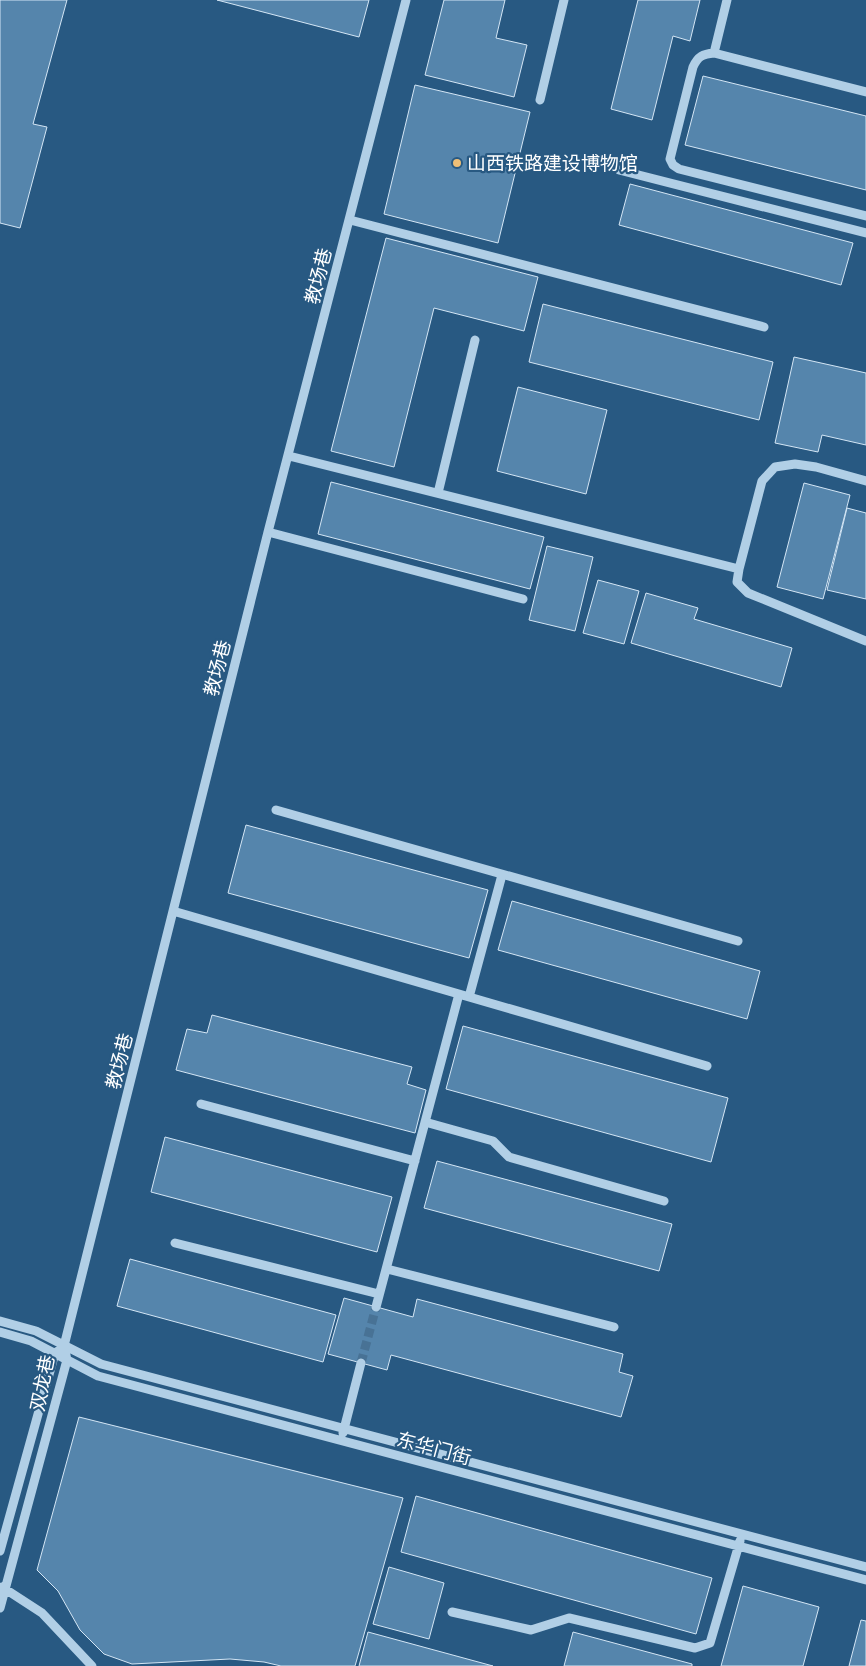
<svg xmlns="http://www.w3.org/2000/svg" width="866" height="1666" font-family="Figtree,'Noto Sans SC',sans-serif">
<rect width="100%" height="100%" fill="#285982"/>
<path fill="#5585ac" stroke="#d4e6f5" d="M 0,0 L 67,0 L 33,124 L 47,127 L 20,228 L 0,223 Z
M 217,0 L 369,0 L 359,37 Z
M 444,0 L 505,0 L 496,38 L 527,45 L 514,97 L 425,75 Z
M 638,0 L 700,0 L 690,41 L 673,36 L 652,120 L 611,109 Z
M 703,76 L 866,116 L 866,190 L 685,145 Z
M 415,85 L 530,112 L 498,243 L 384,214 Z
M 630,184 L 853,243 L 841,285 L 619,225 Z
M 386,238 L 538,277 L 524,331 L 434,308 L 394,467 L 331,451 Z
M 543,304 L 773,362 L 759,420 L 529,362 Z
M 794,357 L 866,373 L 866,445 L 822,435 L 818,452 L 775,443 Z
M 518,387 L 607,410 L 586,494 L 497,471 Z
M 331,482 L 544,537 L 530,589 L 318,534 Z
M 804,483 L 850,495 L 823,599 L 777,587 Z
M 847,508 L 866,513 L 866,599 L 827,590 Z
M 547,546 L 593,557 L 575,631 L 529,620 Z
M 598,580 L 639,591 L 624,644 L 583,633 Z
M 646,593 L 698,608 L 694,619 L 792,648 L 781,687 L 631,643 Z
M 246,825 L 488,890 L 469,958 L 228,893 Z
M 512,901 L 760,971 L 747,1019 L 498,950 Z
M 212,1015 L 412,1067 L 407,1084 L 426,1090 L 415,1133 L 176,1070 L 187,1029 L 207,1033 Z
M 463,1026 L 728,1098 L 711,1162 L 446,1089 Z
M 165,1137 L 392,1197 L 377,1252 L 151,1192 Z
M 437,1161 L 672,1224 L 659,1271 L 424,1208 Z
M 130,1259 L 336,1315 L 323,1362 L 117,1306 Z
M 344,1298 L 413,1317 L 417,1299 L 623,1354 L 619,1372 L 633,1376 L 621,1417 L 391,1355 L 387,1370 L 328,1354 Z
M 79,1417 L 403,1498 L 355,1666 L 281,1666 L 264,1662 L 230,1659 L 132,1664 L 104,1654 L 80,1630 L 58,1591 L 37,1570 Z
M 416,1496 L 712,1578 L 696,1634 L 401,1552 Z
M 389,1567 L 444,1583 L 429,1639 L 373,1624 Z
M 743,1586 L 819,1607 L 803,1666 L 721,1666 Z
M 861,1620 L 866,1621 L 866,1666 L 849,1666 Z
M 368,1632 L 493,1666 L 359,1666 Z
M 573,1632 L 692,1664 L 692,1666 L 564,1666 Z"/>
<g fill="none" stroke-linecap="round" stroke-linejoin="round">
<path stroke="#487295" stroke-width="9" stroke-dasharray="9 4.5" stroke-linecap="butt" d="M 361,1363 L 376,1307"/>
<path stroke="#b1cfe6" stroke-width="9" d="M 714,53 L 727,0
M 866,92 L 714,53 C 703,54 698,56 693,67 L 670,159 L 673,165 L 679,169 L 866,216
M 540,100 L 564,0
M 619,170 L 866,233
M 350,220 L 764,327
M 289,456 L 739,569
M 866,481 L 816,467 L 795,464 L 775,467 L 762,481 L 739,569 L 737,582 L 748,593 L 866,641
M 438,493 L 475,340
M 268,532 L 523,599
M 276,810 L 738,941
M 173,911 L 707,1066
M 469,997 L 502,875
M 201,1104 L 415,1161
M 425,1122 L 493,1141 L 509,1157 L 664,1201
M 175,1243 L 379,1294
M 387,1269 L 614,1327
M 376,1307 L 459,994
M 0,1321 L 36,1331 L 101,1364 L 866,1567
M 0,1332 L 31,1341 L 98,1376 L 866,1580
M 343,1433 L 361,1363
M 0,1551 L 55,1353 L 58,1351
M 2,1587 L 42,1613 L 92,1666
M 0,1608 L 67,1360 L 64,1346 L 268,532 L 406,0
M 452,1612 L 531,1630 L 569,1618 L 695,1648 L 710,1643 L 740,1541"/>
</g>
<circle fill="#eebf77" stroke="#285982" stroke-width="2" cx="457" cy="163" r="5"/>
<g text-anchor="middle" stroke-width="4.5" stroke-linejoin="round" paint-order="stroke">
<g font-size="19" fill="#fff" stroke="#285982" text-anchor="start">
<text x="467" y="170">山西铁路建设博物馆</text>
</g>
<g font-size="19" fill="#fff" stroke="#285982">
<text transform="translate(318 276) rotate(-76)" y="7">教场巷</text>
<text transform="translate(217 668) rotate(-76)" y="7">教场巷</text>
<text transform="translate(119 1061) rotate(-76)" y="7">教场巷</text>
<text transform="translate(42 1383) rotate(-79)" y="7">双龙巷</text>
<text transform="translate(434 1448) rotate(15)" y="7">东华门街</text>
</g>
</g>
</svg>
